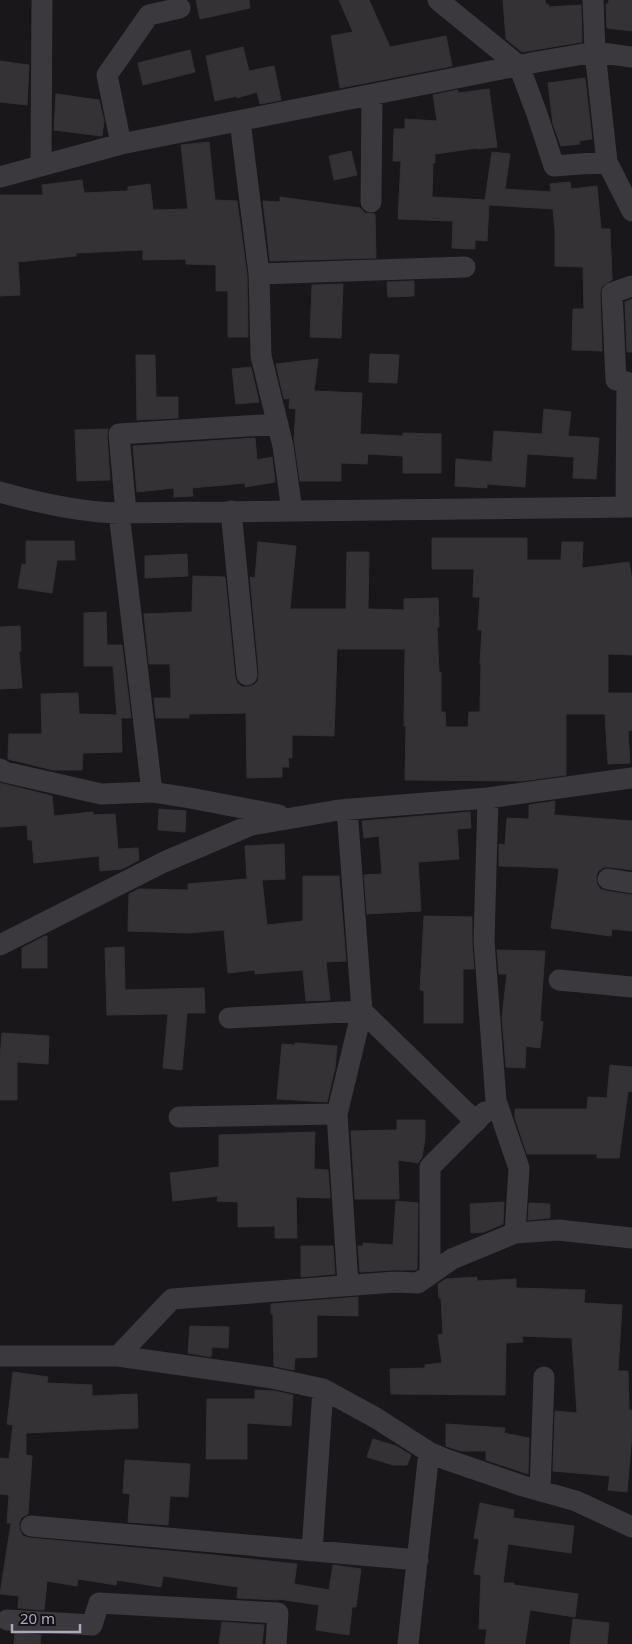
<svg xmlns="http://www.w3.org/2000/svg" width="632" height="1644" font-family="'Noto Sans',sans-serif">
<rect width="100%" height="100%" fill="#191719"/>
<path fill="#343235" stroke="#343135" d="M 196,0 L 249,0 L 250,8 L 200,19 Z
M 339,0 L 369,0 L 390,47 L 446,36 L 452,66 L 340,88 L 331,36 L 353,32 Z
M 503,0 L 545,0 L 546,5 L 548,4 L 549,7 L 581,5 L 582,42 L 522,52 L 506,39 Z
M 609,0 L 632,0 L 632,31 L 607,28 L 606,4 L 608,4 Z
M 243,47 L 249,71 L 274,66 L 281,100 L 260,104 L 257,92 L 237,98 L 237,96 L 215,101 L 206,56 Z
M 190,50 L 195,72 L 143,85 L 138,63 Z
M 0,61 L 29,65 L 27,105 L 0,102 Z
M 585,78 L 592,139 L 579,141 L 580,144 L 561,146 L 553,124 L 548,83 Z
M 489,89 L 497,147 L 477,149 L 477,148 L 435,154 L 435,163 L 433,163 L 432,197 L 485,200 L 492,152 L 510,154 L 505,189 L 551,192 L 550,184 L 570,182 L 571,189 L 597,186 L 601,229 L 610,229 L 612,277 L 612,280 L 602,286 L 600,293 L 602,351 L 572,350 L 573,309 L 584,309 L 583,267 L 555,266 L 555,231 L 553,209 L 489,205 L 487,241 L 475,240 L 475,249 L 452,248 L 453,221 L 398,219 L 401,161 L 393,161 L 394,129 L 405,129 L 405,119 L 437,121 L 433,95 L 458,90 L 458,93 Z
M 56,94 L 99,100 L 104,121 L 102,136 L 54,130 Z
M 209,142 L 215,200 L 237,201 L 247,275 L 248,337 L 228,337 L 228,291 L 216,291 L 216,265 L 186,264 L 186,259 L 143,260 L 143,250 L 76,253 L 76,256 L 18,262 L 20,295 L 0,296 L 0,195 L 43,195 L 42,185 L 82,180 L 84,193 L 128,191 L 128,187 L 150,184 L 153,210 L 188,209 L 181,145 Z
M 351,151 L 357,175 L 334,180 L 329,156 Z
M 280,197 L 360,208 L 365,213 L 375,214 L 376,258 L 270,261 L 263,201 L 280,202 Z
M 414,281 L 414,296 L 388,297 L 387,282 Z
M 343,284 L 341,338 L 310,337 L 312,285 Z
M 632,299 L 632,352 L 627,352 L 625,302 Z
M 370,354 L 399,355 L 397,383 L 369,382 Z
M 136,355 L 155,355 L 156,397 L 178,397 L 178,418 L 137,420 Z
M 318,359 L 314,391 L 362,393 L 360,434 L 403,436 L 403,433 L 441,434 L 441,473 L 403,473 L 403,456 L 368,454 L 367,464 L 341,463 L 341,481 L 300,481 L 294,439 L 296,409 L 289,408 L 290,398 L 284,399 L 276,364 Z
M 251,367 L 259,402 L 236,404 L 232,369 Z
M 544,409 L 571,412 L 568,436 L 599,438 L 596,479 L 573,478 L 574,457 L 527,454 L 525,487 L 487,484 L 487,488 L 455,486 L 456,459 L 492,462 L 494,431 L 542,434 Z
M 108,429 L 107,435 L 110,480 L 77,481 L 75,430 Z
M 255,438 L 257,460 L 272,457 L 275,482 L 245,487 L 245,483 L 192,488 L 193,496 L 174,497 L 174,488 L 137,492 L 133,446 Z
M 432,538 L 527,538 L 527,560 L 561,560 L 562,542 L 583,542 L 582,568 L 629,562 L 632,579 L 632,655 L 608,654 L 608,693 L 632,693 L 632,730 L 628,731 L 630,763 L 608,764 L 605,714 L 566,714 L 566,775 L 522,781 L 405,780 L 406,726 L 404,726 L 405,649 L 337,649 L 334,736 L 292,735 L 292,758 L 288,758 L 289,767 L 282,767 L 282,777 L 247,778 L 246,713 L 189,714 L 189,718 L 156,718 L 154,698 L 171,698 L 170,664 L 149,664 L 144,614 L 192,612 L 193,576 L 225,577 L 235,677 L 237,683 L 242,687 L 248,687 L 254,685 L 258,681 L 259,674 L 250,577 L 255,578 L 258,542 L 296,546 L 290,609 L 346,609 L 347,552 L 369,552 L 368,609 L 404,610 L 404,599 L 438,598 L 439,627 L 437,627 L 439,672 L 441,672 L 441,712 L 445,712 L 446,727 L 468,727 L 469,712 L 480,712 L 481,664 L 480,664 L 482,630 L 478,630 L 480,597 L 473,597 L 474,569 L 432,569 Z
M 26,541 L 74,541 L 75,560 L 57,560 L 52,593 L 18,588 L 22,564 L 26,565 Z
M 187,554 L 188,576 L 145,578 L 145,556 Z
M 106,612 L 107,645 L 122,645 L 131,718 L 121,718 L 122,752 L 83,753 L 82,770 L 53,770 L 8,759 L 9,734 L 42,734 L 41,694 L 78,693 L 79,714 L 117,715 L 113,666 L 84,666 L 84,613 Z
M 20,626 L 21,651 L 19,651 L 22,688 L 0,689 L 0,627 Z
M 0,783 L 52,796 L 54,816 L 93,812 L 93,815 L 115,814 L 118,849 L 138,848 L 139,860 L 122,869 L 100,871 L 99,856 L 34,863 L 32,840 L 28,840 L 27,825 L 0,827 Z
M 555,801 L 554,815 L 632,821 L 632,870 L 610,867 L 604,867 L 598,871 L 596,877 L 597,884 L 600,889 L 606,891 L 632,895 L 632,931 L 612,929 L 611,936 L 551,928 L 559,870 L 557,868 L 499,866 L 499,844 L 505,845 L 507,818 L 529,819 L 529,805 Z
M 159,809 L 186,811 L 185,832 L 158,830 Z
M 470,812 L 471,828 L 457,829 L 459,859 L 418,862 L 421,911 L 367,914 L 364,875 L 382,874 L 379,836 L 364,838 L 362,821 Z
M 284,844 L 285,879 L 262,880 L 267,925 L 303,921 L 303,876 L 339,876 L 346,961 L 326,962 L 330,1000 L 306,1001 L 303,970 L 255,974 L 255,970 L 228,973 L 224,930 L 189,933 L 128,931 L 129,894 L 139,889 L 188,890 L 188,884 L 247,879 L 245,846 Z
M 424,916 L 472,917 L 472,942 L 474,969 L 463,969 L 463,1023 L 424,1023 L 424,991 L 420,990 Z
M 45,936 L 47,936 L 47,968 L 22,968 L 22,948 Z
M 124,947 L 125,990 L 204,988 L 205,1013 L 187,1013 L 182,1070 L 163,1068 L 168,1014 L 107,1015 L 105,948 Z
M 497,950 L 545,951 L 540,1021 L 543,1022 L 540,1048 L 526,1046 L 525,1068 L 506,1067 L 502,1017 L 507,974 L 499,974 Z
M 2,1033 L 49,1036 L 48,1064 L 17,1062 L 17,1100 L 0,1100 L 0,1059 Z
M 295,1043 L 337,1046 L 335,1068 L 327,1102 L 277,1099 L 282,1044 L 295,1045 Z
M 610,1065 L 632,1067 L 632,1092 L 628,1091 L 619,1158 L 597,1158 L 597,1154 L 527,1154 L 515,1118 L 515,1109 L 587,1109 L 588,1097 L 607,1098 Z
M 397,1120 L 425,1120 L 425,1138 L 422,1157 L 418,1163 L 398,1160 L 399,1199 L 355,1199 L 351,1131 L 397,1130 Z
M 315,1132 L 314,1169 L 328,1170 L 330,1198 L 296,1197 L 297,1238 L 275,1238 L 275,1226 L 238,1227 L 238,1202 L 217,1201 L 218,1196 L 173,1201 L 170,1173 L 219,1167 L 219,1135 Z
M 396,1201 L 418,1203 L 417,1269 L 414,1270 L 394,1270 L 360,1272 L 358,1246 L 363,1246 L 363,1243 L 393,1245 Z
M 504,1202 L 503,1224 L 484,1232 L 471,1233 L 470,1204 Z
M 529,1203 L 550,1204 L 550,1218 L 528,1220 Z
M 301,1246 L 333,1246 L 335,1274 L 301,1277 Z
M 477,1277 L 477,1281 L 516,1279 L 516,1288 L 585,1290 L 584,1303 L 622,1305 L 618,1371 L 628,1371 L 629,1410 L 632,1410 L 632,1434 L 627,1492 L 608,1490 L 610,1476 L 553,1471 L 555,1411 L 577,1413 L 572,1338 L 522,1336 L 523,1342 L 506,1343 L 505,1395 L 391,1394 L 390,1369 L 425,1368 L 425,1365 L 442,1363 L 438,1335 L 443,1334 L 441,1298 L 439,1298 L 438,1284 L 446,1279 Z
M 358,1297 L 358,1316 L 317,1315 L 317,1357 L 295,1358 L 294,1370 L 274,1366 L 273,1314 L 271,1314 L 271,1304 Z
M 190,1326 L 229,1327 L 228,1348 L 212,1347 L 211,1357 L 188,1353 Z
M 13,1372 L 48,1377 L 47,1383 L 92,1385 L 92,1396 L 137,1394 L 138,1428 L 26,1433 L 26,1455 L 32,1456 L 28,1514 L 21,1518 L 19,1524 L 20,1531 L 23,1536 L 30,1538 L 213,1555 L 297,1564 L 294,1584 L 329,1590 L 333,1565 L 361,1569 L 356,1607 L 352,1607 L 349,1635 L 316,1630 L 319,1605 L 278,1599 L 278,1600 L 237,1598 L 238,1587 L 163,1576 L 161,1587 L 117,1580 L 116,1585 L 78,1579 L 77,1586 L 47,1581 L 44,1610 L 18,1608 L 19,1596 L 0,1594 L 11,1523 L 7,1523 L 9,1495 L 0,1494 L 0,1458 L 9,1459 L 13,1425 L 7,1424 Z
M 255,1390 L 274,1391 L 293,1395 L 291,1426 L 247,1423 L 247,1459 L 206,1459 L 207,1399 L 255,1399 Z
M 446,1424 L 505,1428 L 504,1433 L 529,1438 L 528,1474 L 486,1460 L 486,1451 L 461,1451 L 446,1446 Z
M 373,1439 L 396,1446 L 411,1455 L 407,1465 L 393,1465 L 367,1457 Z
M 125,1460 L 190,1464 L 188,1497 L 170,1496 L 168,1525 L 128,1522 L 130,1494 L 123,1493 Z
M 480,1503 L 514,1510 L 513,1518 L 574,1526 L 571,1553 L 508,1544 L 503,1583 L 514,1583 L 514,1585 L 578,1594 L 575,1617 L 530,1610 L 525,1644 L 485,1644 L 487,1629 L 479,1629 L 481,1575 L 474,1574 L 479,1539 L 474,1538 Z
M 573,1619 L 609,1623 L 607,1644 L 570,1644 Z
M 222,1622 L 264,1625 L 262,1644 L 219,1644 Z
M 15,1633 L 41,1635 L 40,1644 L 14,1644 Z"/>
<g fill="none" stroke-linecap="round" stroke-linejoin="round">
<path stroke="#3b383e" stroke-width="21" d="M 438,0 L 519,66 L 537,114 L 554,166 L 607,162 L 632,211
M 593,0 L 595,52 L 607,162
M 240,121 L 259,274 L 261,356 L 283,446 L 292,511
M 121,144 L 107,75 L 149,15 L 180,8
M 41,165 L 42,0
M 0,177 L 121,144 L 537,62 L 595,52 L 632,57
M 371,202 L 372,95
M 259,274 L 465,267
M 0,492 C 39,503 78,512 119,513 L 632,507
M 626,507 L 627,382 L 616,380 L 612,293 L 632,286
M 231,511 L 247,675
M 119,513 L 152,792
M 126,513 L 119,434 L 278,424
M 0,769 L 5,772 L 101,794 L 152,792 L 190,798 L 279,815
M 488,798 L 484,941 L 496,1101 L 519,1168 L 515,1233
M 347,809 L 362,1011 L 337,1114 L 348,1285
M 608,879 L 632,883
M 0,945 L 164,862 L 251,825 L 339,810 L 488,798 L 632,778
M 559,980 L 632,987
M 229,1018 L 362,1011 L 476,1122
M 179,1117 L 337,1114
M 430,1274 L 430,1167 L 485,1112
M 0,1356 L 118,1356 L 272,1378 L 323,1389 L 376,1418 L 429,1452 L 445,1459 L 523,1486 L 576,1501 L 632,1527
M 118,1356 L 172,1299 L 395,1282 L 418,1283 L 452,1259 L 515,1233 L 558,1230 L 632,1238
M 540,1491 L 544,1377
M 31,1526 L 418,1560
M 312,1551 L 323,1389
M 7,1620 L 92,1625 L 99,1603 L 278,1613 L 276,1644
M 408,1644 L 429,1452"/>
</g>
<path d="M12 1624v8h68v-8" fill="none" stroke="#aea9b9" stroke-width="2.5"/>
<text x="20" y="1624" font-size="15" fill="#aea9b9" stroke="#141214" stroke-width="4" paint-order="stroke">20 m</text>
</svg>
